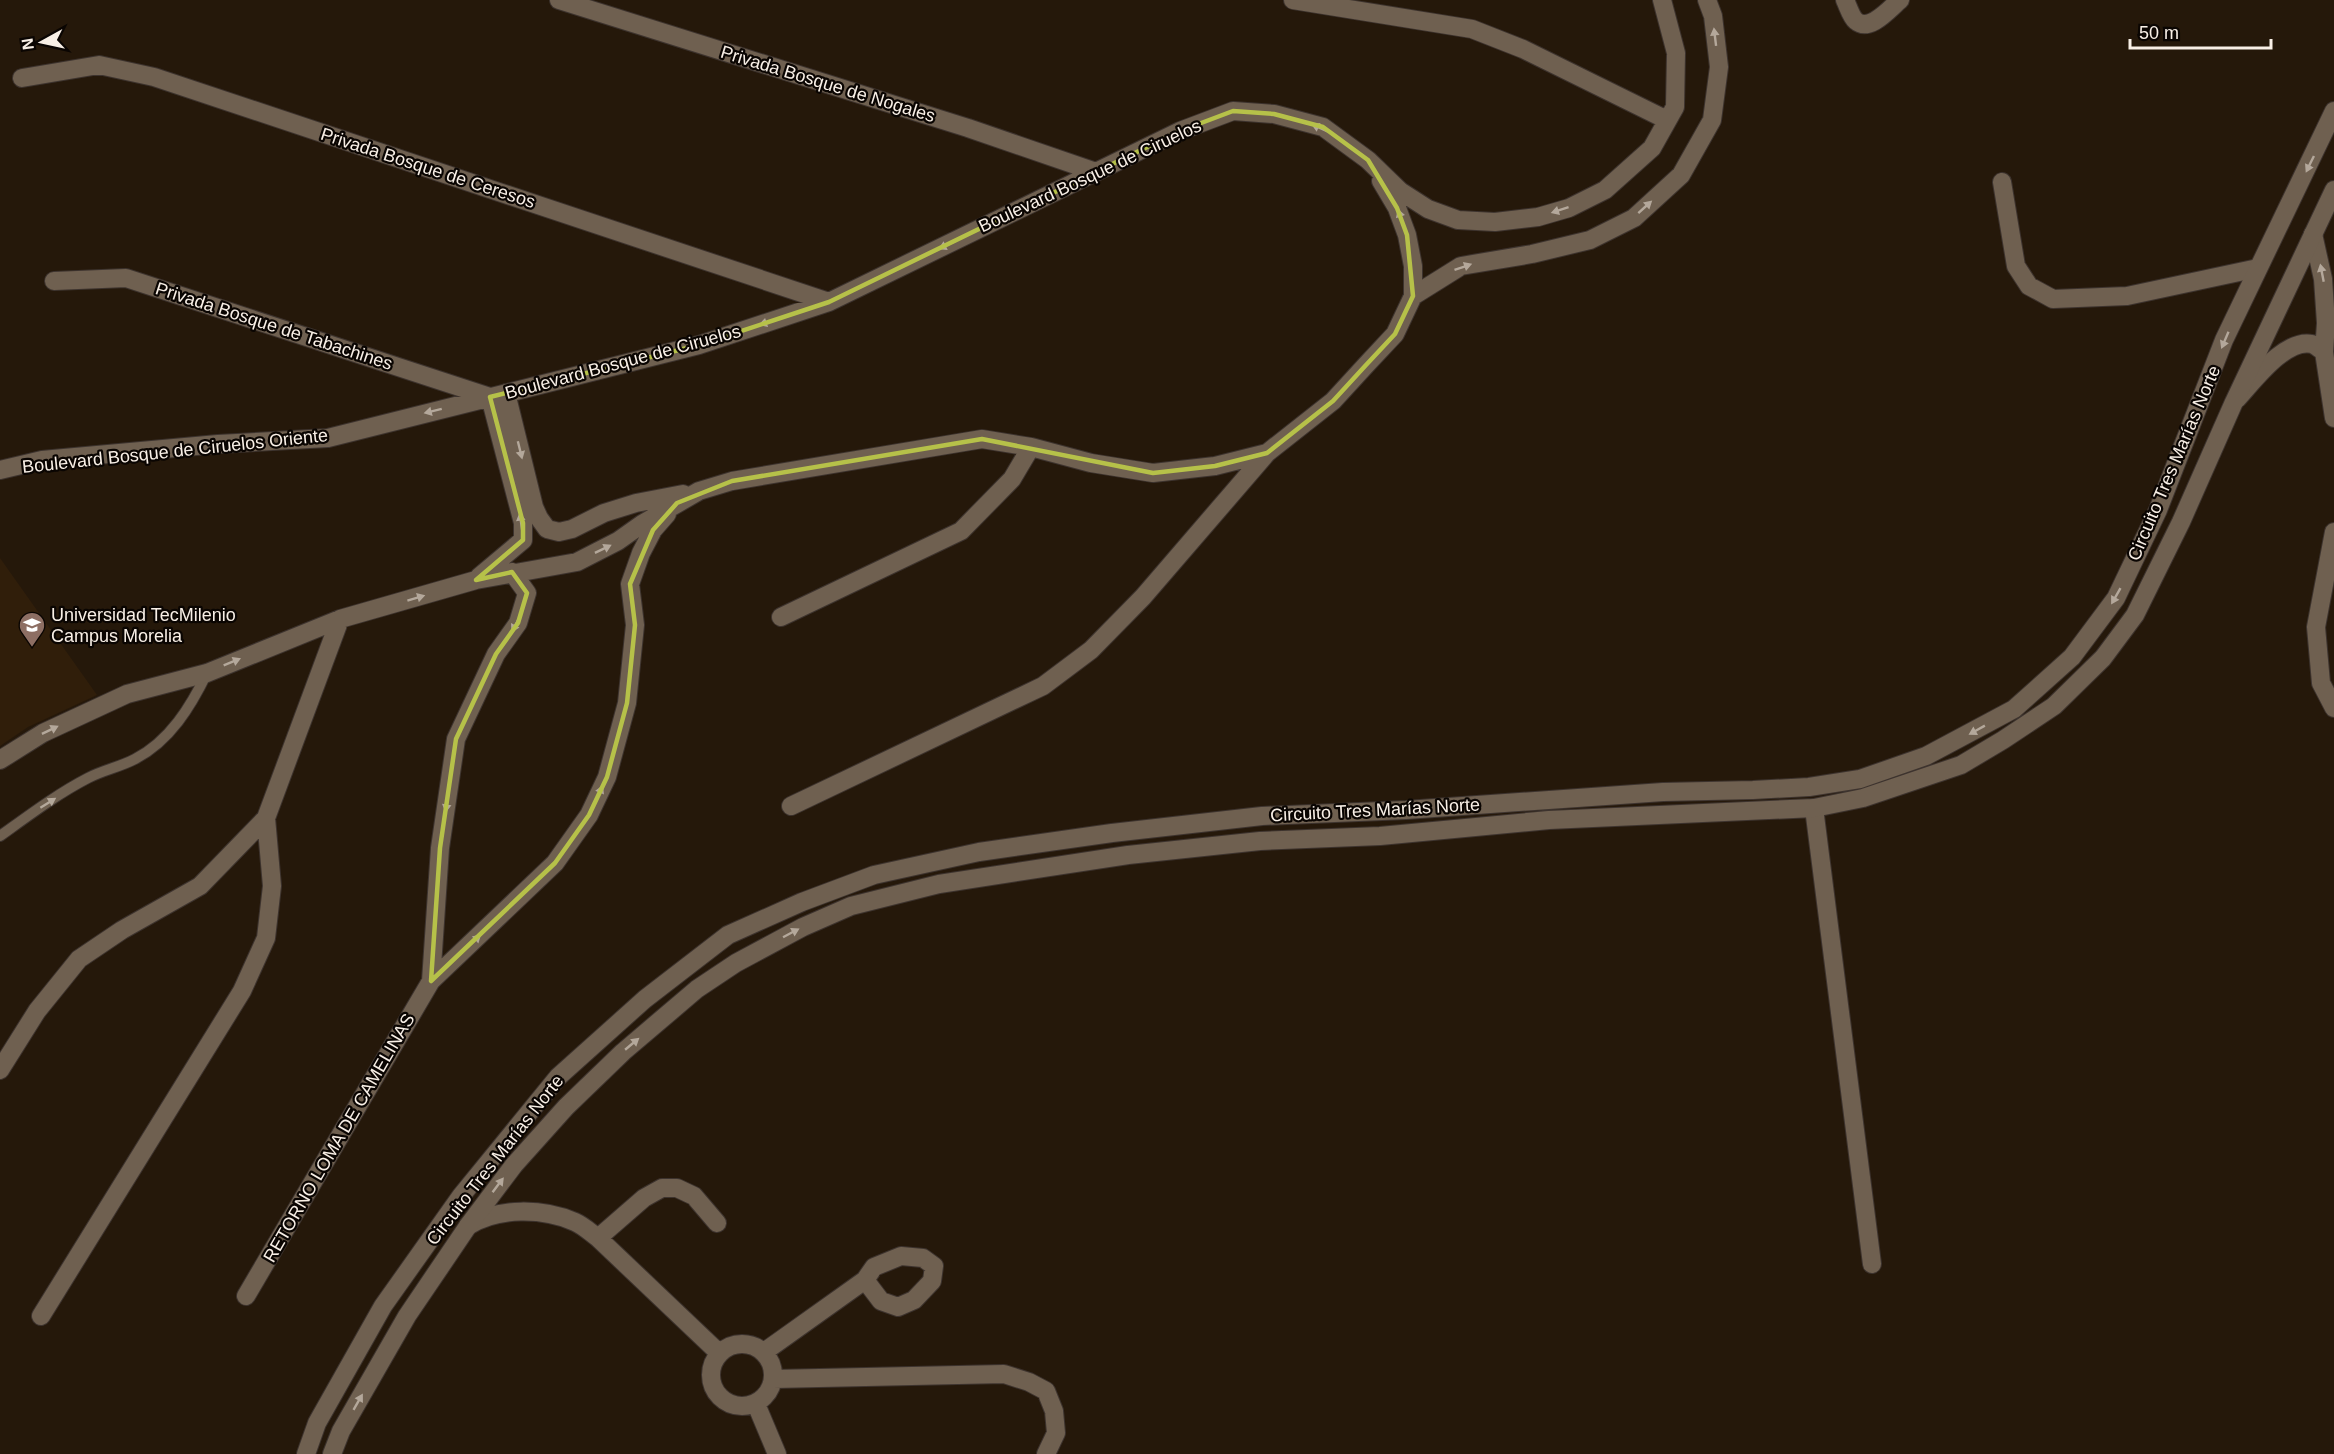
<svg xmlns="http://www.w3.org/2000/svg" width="2334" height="1454" font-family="Helvetica,sans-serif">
<rect width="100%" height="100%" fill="#25180a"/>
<path fill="#301e0a" d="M 0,558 L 97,695 L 28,727 L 0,746 Z"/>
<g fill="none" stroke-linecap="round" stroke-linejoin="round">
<g stroke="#3d332e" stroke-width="12">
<path id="service" d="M 0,836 C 28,816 57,794 88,778 C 103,770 120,767 135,759 C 170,741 191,706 207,673"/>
</g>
<g stroke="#3d332e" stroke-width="20">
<path id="minor" d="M 559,0 L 968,128 L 1096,172
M 1293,0 L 1472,29 L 1523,49 L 1667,120
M 1845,0 C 1848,6 1851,17 1856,21 C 1870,33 1890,8 1900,0
M 22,78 L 99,65 L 154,77 L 829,302
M 2002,182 L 2016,266 L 2029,286 L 2053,299 L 2127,296 L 2258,268
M 2313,234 L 2323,279 L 2326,323 L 2324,352 L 2334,418
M 54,281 L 126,278 L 490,397
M 1413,296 L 1461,266 L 1532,254 L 1590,240 L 1634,218 L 1681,175 L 1712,120 L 1719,67 L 1713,16 L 1707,0
M 506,393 L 534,507 L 539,518 L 547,529 L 559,532 L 572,529 L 604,513 L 636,503 L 683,494
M 2237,399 C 2253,382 2285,338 2312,344 C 2315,345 2320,349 2324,352
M 0,470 L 42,460 L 218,444 L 328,438 L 699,345 L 829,302 L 1180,131 L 1233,111 L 1274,114 L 1323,127 L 1368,160 L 1400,191 L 1428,209 L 1458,220 L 1495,222 L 1538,217 L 1569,208 L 1605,190 L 1652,148 L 1675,107 L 1676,53 L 1662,0
M 2334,532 L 2316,627 L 2321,683 L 2334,708
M 479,577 L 523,540 L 523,523 L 490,397
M 781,617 L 961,531 L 1012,479 L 1031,447
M 0,760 L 43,733 L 127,694 L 207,673 L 340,619 L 476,580 L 577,562 L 618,541 L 642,524 L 699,491 L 732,481 L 982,439 L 1031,447 L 1091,463 L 1153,473 L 1215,466 L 1267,453 L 1333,401 L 1366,365 L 1395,334 L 1413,296 L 1413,266 L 1407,235 L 1397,208 L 1381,181
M 791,806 L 1043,686 L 1091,650 L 1143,597 L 1267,453
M 1814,808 L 1872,1264
M 431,981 L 440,848 L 456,739 L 496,654 L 518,623 L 527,593 L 512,572
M 0,1070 L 37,1011 L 79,959 L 122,930 L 200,886 L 266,818 L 340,619
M 468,1226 C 498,1207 543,1208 575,1222 C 584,1226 591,1233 598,1238 L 719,1353
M 598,1238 L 644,1198 L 662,1188 L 677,1188 L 694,1196 L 717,1223
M 246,1296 L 431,981 L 555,863 L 589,815 L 607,777 L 627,703 L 635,625 L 630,584 L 641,553 L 653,530 L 667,514
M 41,1316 L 242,991 L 266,938 L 272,886 L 266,818
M711 1375a31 31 0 1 1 62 0a31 31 0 1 1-62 0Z
M 764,1352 L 865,1280 L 874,1267 L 901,1256 L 923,1258 L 934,1266 L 932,1281 L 914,1300 L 898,1307 L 881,1301 L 865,1280
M 773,1379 L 1004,1374 L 1029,1382 L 1046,1391 L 1054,1411 L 1056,1433 L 1046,1454
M 756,1404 L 777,1454"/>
</g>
<g stroke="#3d332e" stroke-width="20">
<path id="tertiary" d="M 306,1454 L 317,1423 L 383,1306 L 461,1196 L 558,1077 L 645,999 L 728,935 L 802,902 L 874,875 L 979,852 L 1112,833 L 1262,816 L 1406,810 L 1663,792 L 1753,790 L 1809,787 L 1860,779 L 1926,756 L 2014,709 L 2072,657 L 2116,598 L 2158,510 L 2224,340 L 2334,111
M 332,1454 L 341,1431 L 407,1316 L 468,1226 L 514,1165 L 566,1107 L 623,1052 L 697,989 L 736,963 L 803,927 L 851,906 L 939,884 L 1128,855 L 1260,841 L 1380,836 L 1549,820 L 1814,808 L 1863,798 L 1961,765 L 2003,740 L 2054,706 L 2103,658 L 2135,615 L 2181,522 L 2234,402 L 2334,190"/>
</g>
<use href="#service" stroke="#6f6050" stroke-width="10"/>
<use href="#minor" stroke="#6f6050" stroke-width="18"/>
<use href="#tertiary" stroke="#6f6050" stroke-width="18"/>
</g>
<defs><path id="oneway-solid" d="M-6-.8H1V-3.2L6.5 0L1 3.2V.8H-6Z" transform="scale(1.5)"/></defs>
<g fill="#b4a89b">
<use href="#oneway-solid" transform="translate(1715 37) rotate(-97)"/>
<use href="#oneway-solid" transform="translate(1320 128) rotate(-156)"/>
<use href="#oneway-solid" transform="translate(2310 164) rotate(116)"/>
<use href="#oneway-solid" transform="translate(1645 207) rotate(-42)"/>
<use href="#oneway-solid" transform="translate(1560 210) rotate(162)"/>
<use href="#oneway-solid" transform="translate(1401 218) rotate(-110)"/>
<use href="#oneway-solid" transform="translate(947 245) rotate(154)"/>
<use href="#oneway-solid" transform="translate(1463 267) rotate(-19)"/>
<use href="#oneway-solid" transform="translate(2322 273) rotate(-101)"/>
<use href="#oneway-solid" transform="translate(768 322) rotate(162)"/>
<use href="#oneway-solid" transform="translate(2225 340) rotate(113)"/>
<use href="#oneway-solid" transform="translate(433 411) rotate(166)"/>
<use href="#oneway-solid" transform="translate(520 450) rotate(76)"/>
<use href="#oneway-solid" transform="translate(521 522) rotate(-98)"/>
<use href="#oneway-solid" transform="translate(603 549) rotate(-26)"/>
<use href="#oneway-solid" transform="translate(2116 596) rotate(120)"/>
<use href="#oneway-solid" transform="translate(416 598) rotate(-17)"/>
<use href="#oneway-solid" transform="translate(516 624) rotate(118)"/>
<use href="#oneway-solid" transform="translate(232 662) rotate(-22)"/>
<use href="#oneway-solid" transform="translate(50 730) rotate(-26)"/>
<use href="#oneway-solid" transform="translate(1977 730) rotate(151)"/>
<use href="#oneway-solid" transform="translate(599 794) rotate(-66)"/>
<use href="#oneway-solid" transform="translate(48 803) rotate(-32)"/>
<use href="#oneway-solid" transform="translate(447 803) rotate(99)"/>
<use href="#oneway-solid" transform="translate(791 933) rotate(-28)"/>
<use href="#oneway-solid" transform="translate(474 941) rotate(-43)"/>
<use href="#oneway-solid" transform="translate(632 1044) rotate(-40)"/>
<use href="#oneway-solid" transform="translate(498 1185) rotate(-53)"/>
<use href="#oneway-solid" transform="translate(358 1402) rotate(-60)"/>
</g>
<path fill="none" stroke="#b6c149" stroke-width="4.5" stroke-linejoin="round" d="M 1233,111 L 1274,114 L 1323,127 L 1368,160 L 1397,208 L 1407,235 L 1413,296 L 1395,334 L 1366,365 L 1333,401 L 1267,453 L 1215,466 L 1153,473 L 982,439 L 732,481 L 677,503 L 653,530 L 630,584 L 635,625 L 627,703 L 607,777 L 589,815 L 555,863 L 431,981 L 440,848 L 456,739 L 496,654 L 518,623 L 527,593 L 512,572 L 476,580 L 523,540 L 523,523 L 490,397 L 699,345 L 829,302 L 1180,131 Z"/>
<defs>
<g id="university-pin" transform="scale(1.35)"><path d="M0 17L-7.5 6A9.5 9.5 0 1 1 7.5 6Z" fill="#8d6e63" stroke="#0a0502"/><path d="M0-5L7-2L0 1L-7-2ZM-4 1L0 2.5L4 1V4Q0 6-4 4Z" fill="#fff"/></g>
</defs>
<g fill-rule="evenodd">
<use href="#university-pin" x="32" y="625"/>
</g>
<g text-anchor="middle" stroke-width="4.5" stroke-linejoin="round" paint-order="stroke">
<g font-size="18" fill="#f8efe6" stroke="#0a0502">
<text transform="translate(828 84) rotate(17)" y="6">Privada Bosque de Nogales</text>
<text transform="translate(428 168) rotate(18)" y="6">Privada Bosque de Ceresos</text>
<text transform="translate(1090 176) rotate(-25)" y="6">Boulevard Bosque de Ciruelos</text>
<text transform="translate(274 326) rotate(18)" y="6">Privada Bosque de Tabachines</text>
<text transform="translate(623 362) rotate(-15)" y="6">Boulevard Bosque de Ciruelos</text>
<text transform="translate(175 451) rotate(-6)" y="6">Boulevard Bosque de Ciruelos Oriente</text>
<text transform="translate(2174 463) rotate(-67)" y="6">Circuito Tres Marías Norte</text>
<text transform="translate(1375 810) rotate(-3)" y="6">Circuito Tres Marías Norte</text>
<text transform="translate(339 1138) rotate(-60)" y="6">RETORNO LOMA DE CAMELINAS</text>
<text transform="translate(495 1160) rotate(-52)" y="6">Circuito Tres Marías Norte</text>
</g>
<g font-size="18" fill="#f8efe6" stroke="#0a0502" text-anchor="start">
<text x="51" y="621">Universidad TecMilenio<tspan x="51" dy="21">Campus Morelia</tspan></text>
</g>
</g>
<g transform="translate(42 42) rotate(262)" stroke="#0a0502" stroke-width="4.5" paint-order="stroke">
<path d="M0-4.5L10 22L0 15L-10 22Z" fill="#f8efe6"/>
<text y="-9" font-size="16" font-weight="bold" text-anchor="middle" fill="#f8efe6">N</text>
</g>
<path d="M2130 39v9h141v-9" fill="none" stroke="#f8efe6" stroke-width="3"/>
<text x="2139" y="39" font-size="18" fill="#f8efe6" stroke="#0a0502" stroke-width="4.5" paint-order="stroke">50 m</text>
</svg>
